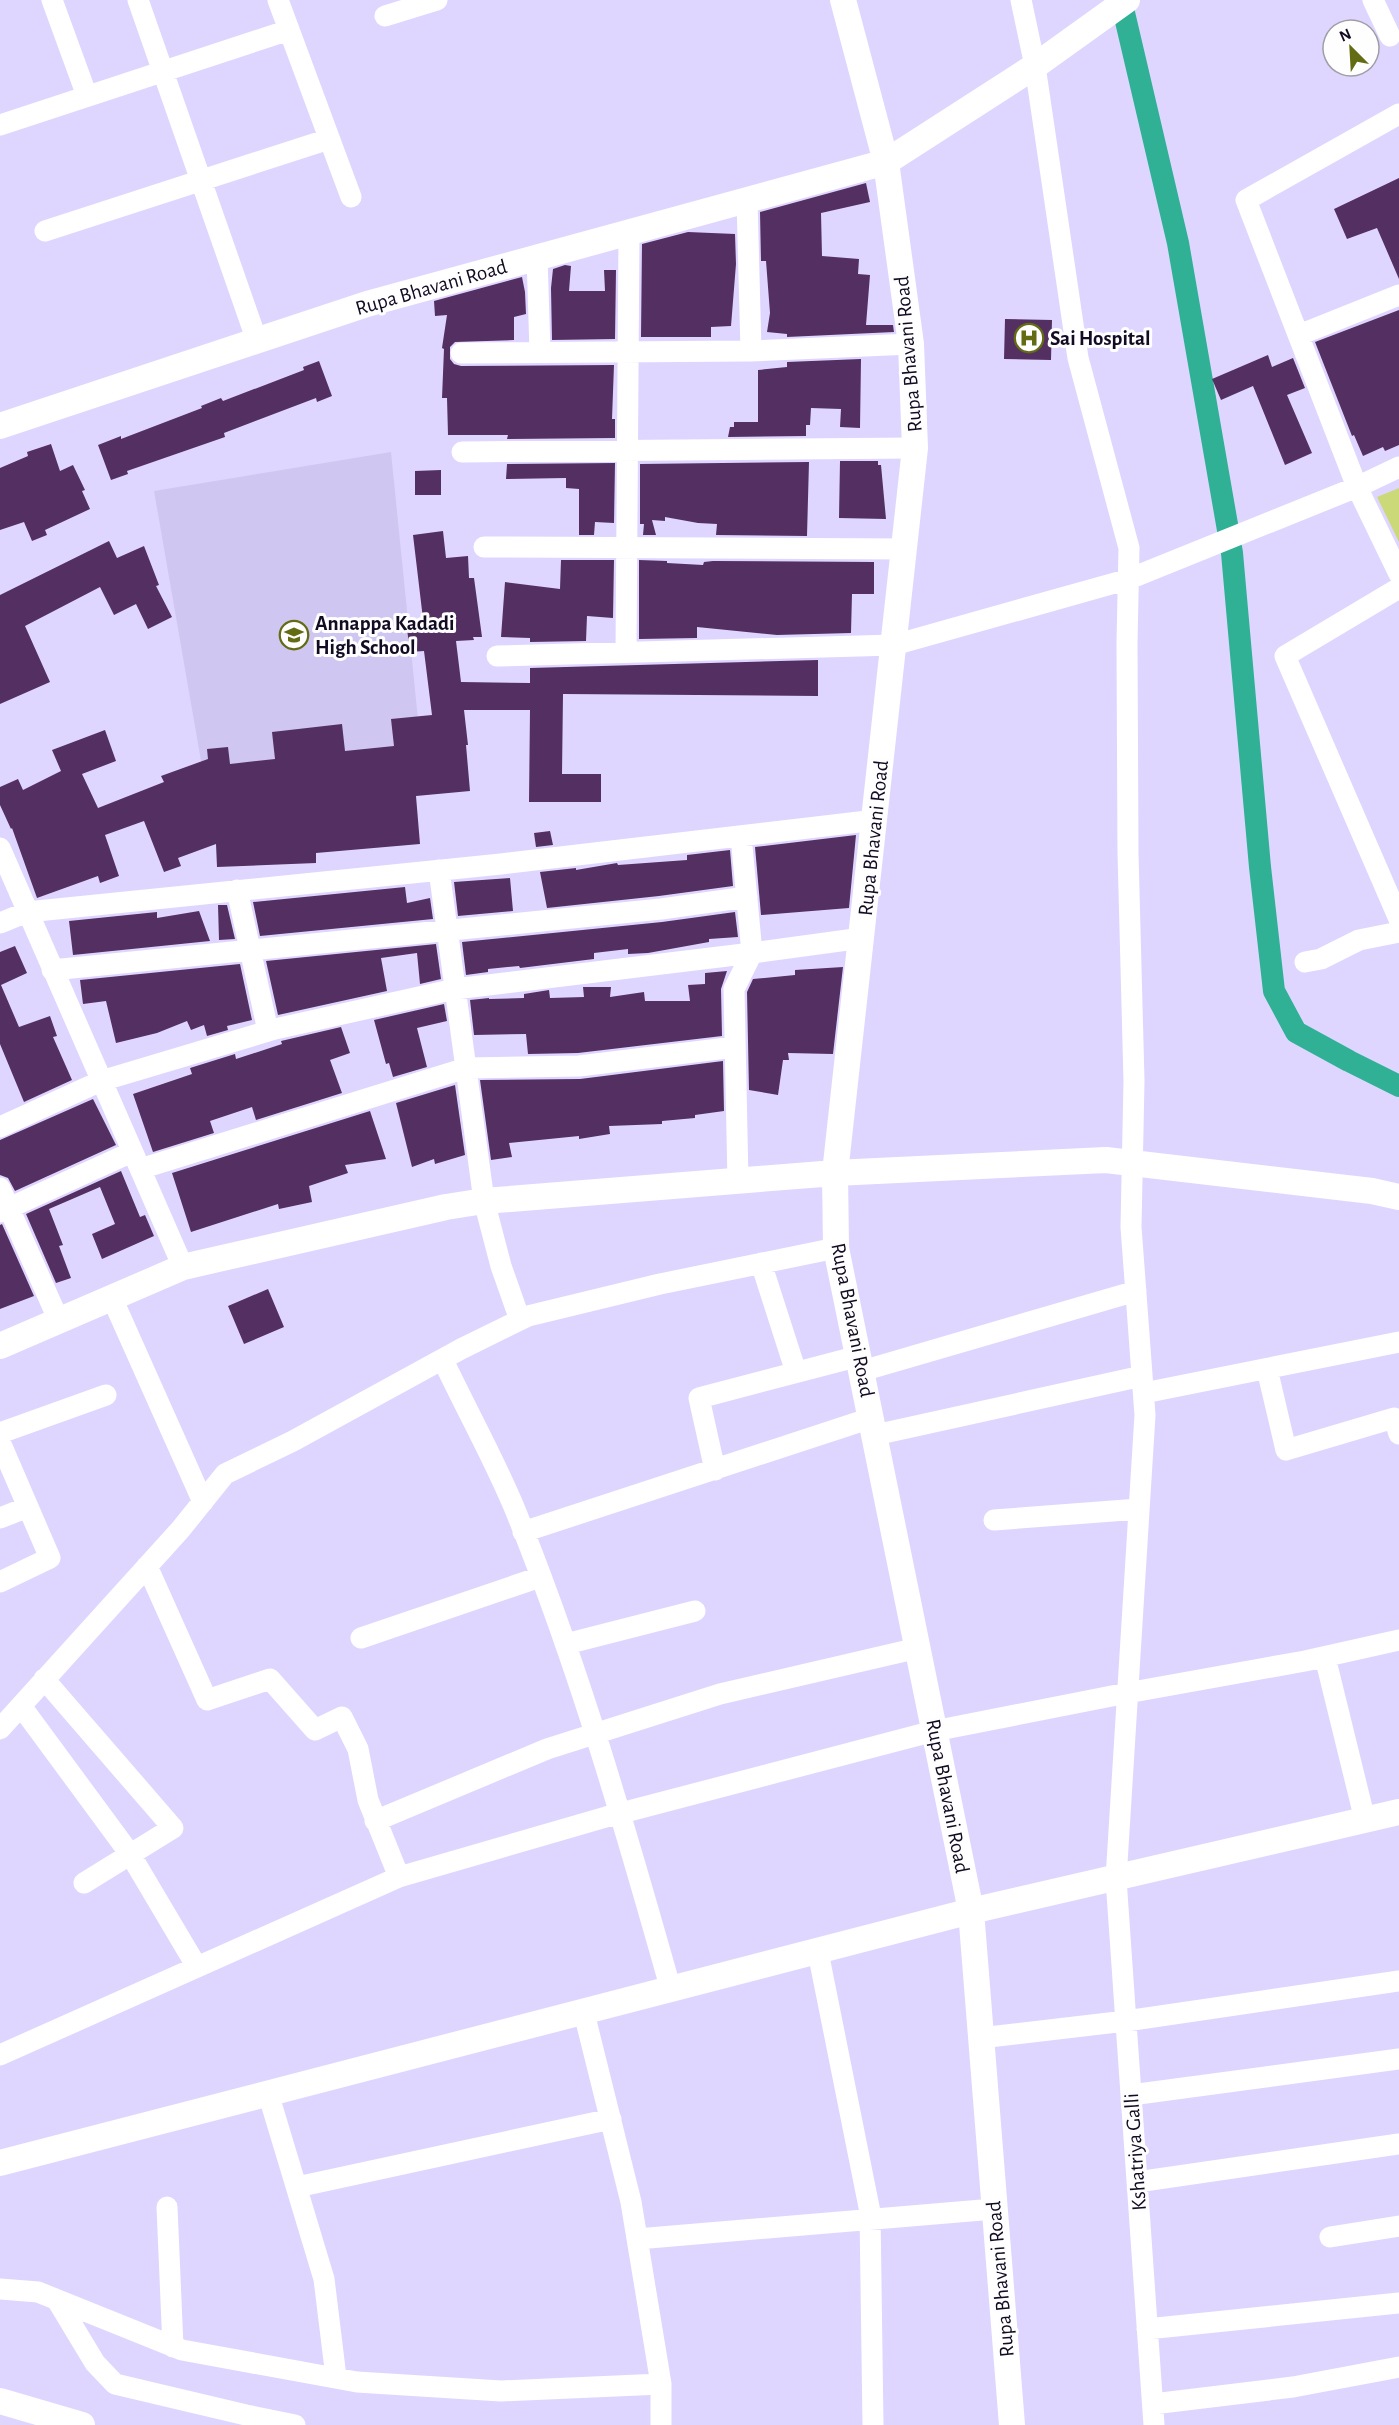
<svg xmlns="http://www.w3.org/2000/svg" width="1399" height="2425" font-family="'Alegreya Sans',sans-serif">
<rect width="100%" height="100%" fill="#dfd6ff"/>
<path fill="#d0c6f2" d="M 391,452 L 424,779 L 208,801 L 154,491 Z"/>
<path fill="#cbd978" d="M 1399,488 L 1399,542 L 1377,497 Z"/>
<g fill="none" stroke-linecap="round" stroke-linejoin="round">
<path stroke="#30b196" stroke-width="22" d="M 1121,0 L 1178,243 L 1232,553 L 1260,867 L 1274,991 L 1296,1032 L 1349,1061 L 1399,1086"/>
</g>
<path fill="#542f62" d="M 1399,178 L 1399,279 L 1377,228 L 1347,239 L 1334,209 Z
M 866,183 L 870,202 L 821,213 L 822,256 L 859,259 L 858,274 L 870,275 L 866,325 L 893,325 L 894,332 L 787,337 L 787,334 L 767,332 L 770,313 L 766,261 L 761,261 L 760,212 Z
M 688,232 L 735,234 L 736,264 L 731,326 L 711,327 L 711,337 L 641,337 L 642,244 Z
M 565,265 L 571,266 L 569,291 L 605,291 L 604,270 L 616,270 L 615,339 L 552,340 L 551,288 L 553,269 Z
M 522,277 L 525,292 L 526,314 L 514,317 L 514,340 L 455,342 L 450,347 L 450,359 L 454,364 L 461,366 L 614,365 L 612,419 L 615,419 L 615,438 L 507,439 L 508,435 L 448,435 L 447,398 L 442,398 L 444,349 L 442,348 L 447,315 L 435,316 L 434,301 Z
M 1399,310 L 1399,445 L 1385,451 L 1383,447 L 1363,456 L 1354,435 L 1352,436 L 1315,342 Z
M 1005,319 L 1052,320 L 1051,360 L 1004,359 Z
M 1268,355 L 1272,367 L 1293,358 L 1305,388 L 1287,395 L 1312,453 L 1285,465 L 1253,386 L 1221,400 L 1212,379 Z
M 861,359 L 860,428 L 840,427 L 841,409 L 811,408 L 810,425 L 806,425 L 806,436 L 728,437 L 730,427 L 734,427 L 734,422 L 758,422 L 758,370 L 787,367 L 787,362 Z
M 319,361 L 332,396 L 317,402 L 316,398 L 224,433 L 225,437 L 127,471 L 128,474 L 111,480 L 98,445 L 121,436 L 121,439 L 202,408 L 201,406 L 221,398 L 223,401 L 304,370 L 303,367 Z
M 51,444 L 60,471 L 73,465 L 85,490 L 82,491 L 90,509 L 45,530 L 47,535 L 32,541 L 24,522 L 0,530 L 0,468 L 28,456 L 27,452 Z
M 840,461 L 878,461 L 878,465 L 881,465 L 886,519 L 839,518 Z
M 809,462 L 807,536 L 716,535 L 717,524 L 698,523 L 665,517 L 665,521 L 652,520 L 656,535 L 643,535 L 644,524 L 640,524 L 640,464 Z
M 615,463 L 614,523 L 595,522 L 594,535 L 579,535 L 579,489 L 566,488 L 566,478 L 506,479 L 507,464 Z
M 441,470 L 441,495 L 415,495 L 415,471 Z
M 443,531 L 446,558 L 468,556 L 469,578 L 474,578 L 482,637 L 473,637 L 474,640 L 456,641 L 461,682 L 530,683 L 530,668 L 818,660 L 818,696 L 563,694 L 562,774 L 601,774 L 601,802 L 529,802 L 530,710 L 464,710 L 468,745 L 466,745 L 470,791 L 416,796 L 420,844 L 316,853 L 316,863 L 217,867 L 216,844 L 178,858 L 181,866 L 164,872 L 144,821 L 105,835 L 119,876 L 100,883 L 98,876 L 37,898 L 12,828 L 11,829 L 0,805 L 0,787 L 18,779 L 23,790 L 61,771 L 52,750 L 105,730 L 116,761 L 82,774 L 98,808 L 164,782 L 161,776 L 208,759 L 207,749 L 228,747 L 230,764 L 275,759 L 272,732 L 342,724 L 345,751 L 394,746 L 391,719 L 432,715 L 424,651 L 410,652 L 406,621 L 423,619 L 413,535 Z
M 109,541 L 117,558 L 144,546 L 159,585 L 156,586 L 172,617 L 148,629 L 136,604 L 114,615 L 100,587 L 25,626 L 50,682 L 0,704 L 0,595 Z
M 561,560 L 614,560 L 613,618 L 587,616 L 586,641 L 530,642 L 530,638 L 501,637 L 505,582 L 560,589 Z
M 639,560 L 667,561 L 667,563 L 703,565 L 704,562 L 713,561 L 874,562 L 874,594 L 852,594 L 851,633 L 777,635 L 697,627 L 697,638 L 639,639 Z
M 550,831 L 553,845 L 536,847 L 534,833 Z
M 856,835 L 849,908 L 761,915 L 755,847 Z
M 730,850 L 733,886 L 659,896 L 547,908 L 540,872 L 576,868 L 576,870 L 617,863 L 618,865 L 687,860 L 687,855 Z
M 510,878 L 513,911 L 458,916 L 454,882 Z
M 405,887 L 407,903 L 430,898 L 433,919 L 260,936 L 253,902 Z
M 218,905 L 227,905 L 235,939 L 219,940 Z
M 199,911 L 210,941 L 73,955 L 69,921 L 157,912 L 157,918 Z
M 735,912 L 738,937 L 709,939 L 709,942 L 648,953 L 628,954 L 628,949 L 594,953 L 594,959 L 520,968 L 519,966 L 488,969 L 488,972 L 466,975 L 462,942 L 662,922 Z
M 436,944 L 441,979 L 420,984 L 417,953 L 381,958 L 387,991 L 278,1015 L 266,961 Z
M 15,946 L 27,973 L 1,985 L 19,1027 L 50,1016 L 57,1036 L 53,1037 L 72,1080 L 24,1102 L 0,1044 L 0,952 Z
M 240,964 L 252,1020 L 227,1026 L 228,1030 L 207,1036 L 204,1025 L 191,1030 L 187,1021 L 157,1033 L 116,1043 L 106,1001 L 83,1004 L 80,980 L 220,966 L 220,968 L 220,966 Z
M 843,967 L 833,1054 L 788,1053 L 789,1060 L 783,1060 L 778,1095 L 749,1090 L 747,992 L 753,979 L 795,975 L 795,970 Z
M 727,971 L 721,989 L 722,1036 L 578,1053 L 528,1054 L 526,1034 L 474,1035 L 470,1000 L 489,998 L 489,999 L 524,998 L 524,994 L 549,990 L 550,998 L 584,997 L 583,987 L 611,987 L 610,997 L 644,992 L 645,1001 L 690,1001 L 688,985 L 705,984 L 705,973 Z
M 444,1004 L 447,1021 L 417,1028 L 427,1067 L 393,1077 L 389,1063 L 386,1064 L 374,1020 Z
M 341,1027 L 350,1053 L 330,1060 L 342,1093 L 256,1120 L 252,1107 L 210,1121 L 214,1133 L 153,1152 L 133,1094 L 192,1074 L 190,1068 L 235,1054 L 236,1059 L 282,1044 L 281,1041 Z
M 723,1061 L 724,1111 L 695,1115 L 695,1118 L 662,1121 L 662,1124 L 609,1126 L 610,1134 L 579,1139 L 579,1136 L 509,1143 L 512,1157 L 491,1160 L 480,1080 L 580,1079 Z
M 455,1085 L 465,1155 L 435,1164 L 434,1159 L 412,1167 L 396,1103 Z
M 93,1099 L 116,1145 L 15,1191 L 8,1178 L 0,1175 L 0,1140 Z
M 370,1111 L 386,1159 L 345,1165 L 348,1173 L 309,1186 L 312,1202 L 279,1209 L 278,1204 L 191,1232 L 172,1173 Z
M 121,1171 L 140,1217 L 145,1215 L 154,1236 L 102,1259 L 92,1234 L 115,1224 L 100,1187 L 49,1209 L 63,1245 L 59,1246 L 71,1278 L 56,1283 L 26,1214 Z
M 2,1224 L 34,1296 L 0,1309 L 0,1225 Z
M 268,1289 L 284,1327 L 244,1344 L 228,1306 Z"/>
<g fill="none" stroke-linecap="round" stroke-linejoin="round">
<path stroke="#fff" stroke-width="21" d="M 52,0 L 87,96
M 138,0 L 257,341
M 278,0 L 351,197
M 1021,0 L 1035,66 L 1078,358 L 1129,548 L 1127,643 L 1128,853 L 1134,1081 L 1131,1227 L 1145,1415 L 1116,1879 L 1154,2425
M 1373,0 L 1390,36
M 385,16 L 437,0
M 1399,114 L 1246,200 L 1357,487 L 1399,574
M 0,125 L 289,30
M 747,200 L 751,351
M 45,231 L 329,139
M 537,257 L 540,352
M 1299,335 L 1399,295
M 461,353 L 751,351 L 911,344
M 462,452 L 915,448
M 484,547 L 905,549
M 1399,588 L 1285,656 L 1399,919
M 626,652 L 629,232
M 497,656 L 894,645 L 1129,579 L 1357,487 L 1399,467
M 741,836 L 752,953 L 862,938
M 0,848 L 183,1267
M 439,870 L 484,1201 L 501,1266 L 520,1320
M 237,890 L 268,1031
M 0,923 L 27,912 L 501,864 L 876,820
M 1305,962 L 1321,959 L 1359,940 L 1399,932
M 52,970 L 661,909 L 747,897
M 0,1127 L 101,1081 L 275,1029 L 455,989 L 752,953
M 140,1169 L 466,1068 L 579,1066 L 735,1047
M 738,1181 L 734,989 L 752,953
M 0,1188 L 59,1321
M 0,1212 L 132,1152
M 761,1263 L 796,1372
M 112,1298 L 203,1502
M 443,1360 C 466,1409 493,1457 514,1507 C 578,1664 625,1827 671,1990
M 1267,1369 L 1286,1450 L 1394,1418 L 1399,1434
M 862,1371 L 1136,1291
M 1144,1393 L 1399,1342
M 0,1433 L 106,1395
M 875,1435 L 1142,1376
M 0,1442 L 50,1558 L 0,1582
M 715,1470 L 699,1398 L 859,1356
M 0,1518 L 28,1507
M 994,1520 L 1139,1509
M 523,1532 L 871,1418
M 147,1566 L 207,1700 L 270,1679 L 315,1730 L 342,1717 L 358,1749 L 368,1800 L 399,1877
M 361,1638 L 540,1577
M 566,1644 L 695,1611
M 1325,1657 L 1365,1820
M 44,1679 L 173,1828 L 84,1883
M 21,1706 L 130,1854 L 197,1967
M 0,1729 L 180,1530 L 225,1474 L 293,1441 L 461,1349 L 528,1316 L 660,1284 L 836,1248
M 375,1821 L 547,1749 L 720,1694 L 918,1648
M 818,1952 L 870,2212 L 873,2425
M 584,2013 L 631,2202 L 661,2384 L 661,2425
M 980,2038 L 1126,2021 L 1399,1981
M 0,2055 L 399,1877 L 606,1817 L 934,1731 L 1127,1693 L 1305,1661 L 1399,1640
M 268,2093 L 324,2279 L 336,2377
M 1131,2095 L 1399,2059
M 1137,2182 L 1399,2144
M 297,2187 L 611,2119
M 167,2207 L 173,2347
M 1330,2237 L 1399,2226
M 637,2239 L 994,2209
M 0,2289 L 38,2292 L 182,2350 L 357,2382 L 501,2391 L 661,2384
M 57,2300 L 95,2363 L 115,2384 L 246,2415 L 295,2425
M 1147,2329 L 1399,2303
M 1153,2404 L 1293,2387 L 1399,2367"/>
<path stroke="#fff" stroke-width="26" d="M 843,0 L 886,162 L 911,344 L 915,448 L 835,1173 L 836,1248 L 971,1911 L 1012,2425
M 0,426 L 367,304 L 886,162 L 1035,66 L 1127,0
M 0,1346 L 183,1267 L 446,1207 L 484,1201 L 835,1173 L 1106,1160 L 1372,1191 L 1399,1197
M 0,2163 L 971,1911 L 1399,1812
M 0,2401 L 82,2425"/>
</g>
<defs>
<g id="hospital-ring" transform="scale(1.5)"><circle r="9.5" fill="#fefefe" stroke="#636c13" stroke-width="1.5"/><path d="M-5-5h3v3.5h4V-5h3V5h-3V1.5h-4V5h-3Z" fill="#636c13"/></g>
<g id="school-ring" transform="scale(1.5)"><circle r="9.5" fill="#fefefe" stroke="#636c13" stroke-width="1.5"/><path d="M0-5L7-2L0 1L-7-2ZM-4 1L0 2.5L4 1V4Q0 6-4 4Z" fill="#636c13"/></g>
</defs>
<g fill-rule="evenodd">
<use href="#hospital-ring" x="1029" y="338"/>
<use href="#school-ring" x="294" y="635"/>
</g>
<g text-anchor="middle" stroke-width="6" stroke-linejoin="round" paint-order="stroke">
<g font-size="21" fill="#120b22" stroke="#fefefe">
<text transform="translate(431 287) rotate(-16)" y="7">Rupa Bhavani Road</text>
<text transform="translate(908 354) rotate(-95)" y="7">Rupa Bhavani Road</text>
<text transform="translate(873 838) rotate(-84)" y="7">Rupa Bhavani Road</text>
<text transform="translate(853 1320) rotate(79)" y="7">Rupa Bhavani Road</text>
<text transform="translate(948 1796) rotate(79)" y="7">Rupa Bhavani Road</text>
<text transform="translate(1135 2152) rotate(-94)" y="7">Kshatriya Galli</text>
<text transform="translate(1000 2279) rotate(-95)" y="7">Rupa Bhavani Road</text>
</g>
<g font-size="21" font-weight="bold" fill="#120b22" stroke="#fefefe" text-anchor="start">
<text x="1050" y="345">Sai Hospital</text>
<text x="315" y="630">Annappa Kadadi<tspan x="315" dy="24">High School</tspan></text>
</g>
</g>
<g transform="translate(1351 48) rotate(336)"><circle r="28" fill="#fefefe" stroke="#a09da6" stroke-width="1.5"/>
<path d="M0-4.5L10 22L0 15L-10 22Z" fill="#636c13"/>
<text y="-9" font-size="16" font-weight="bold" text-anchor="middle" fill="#120b22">N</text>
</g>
</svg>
